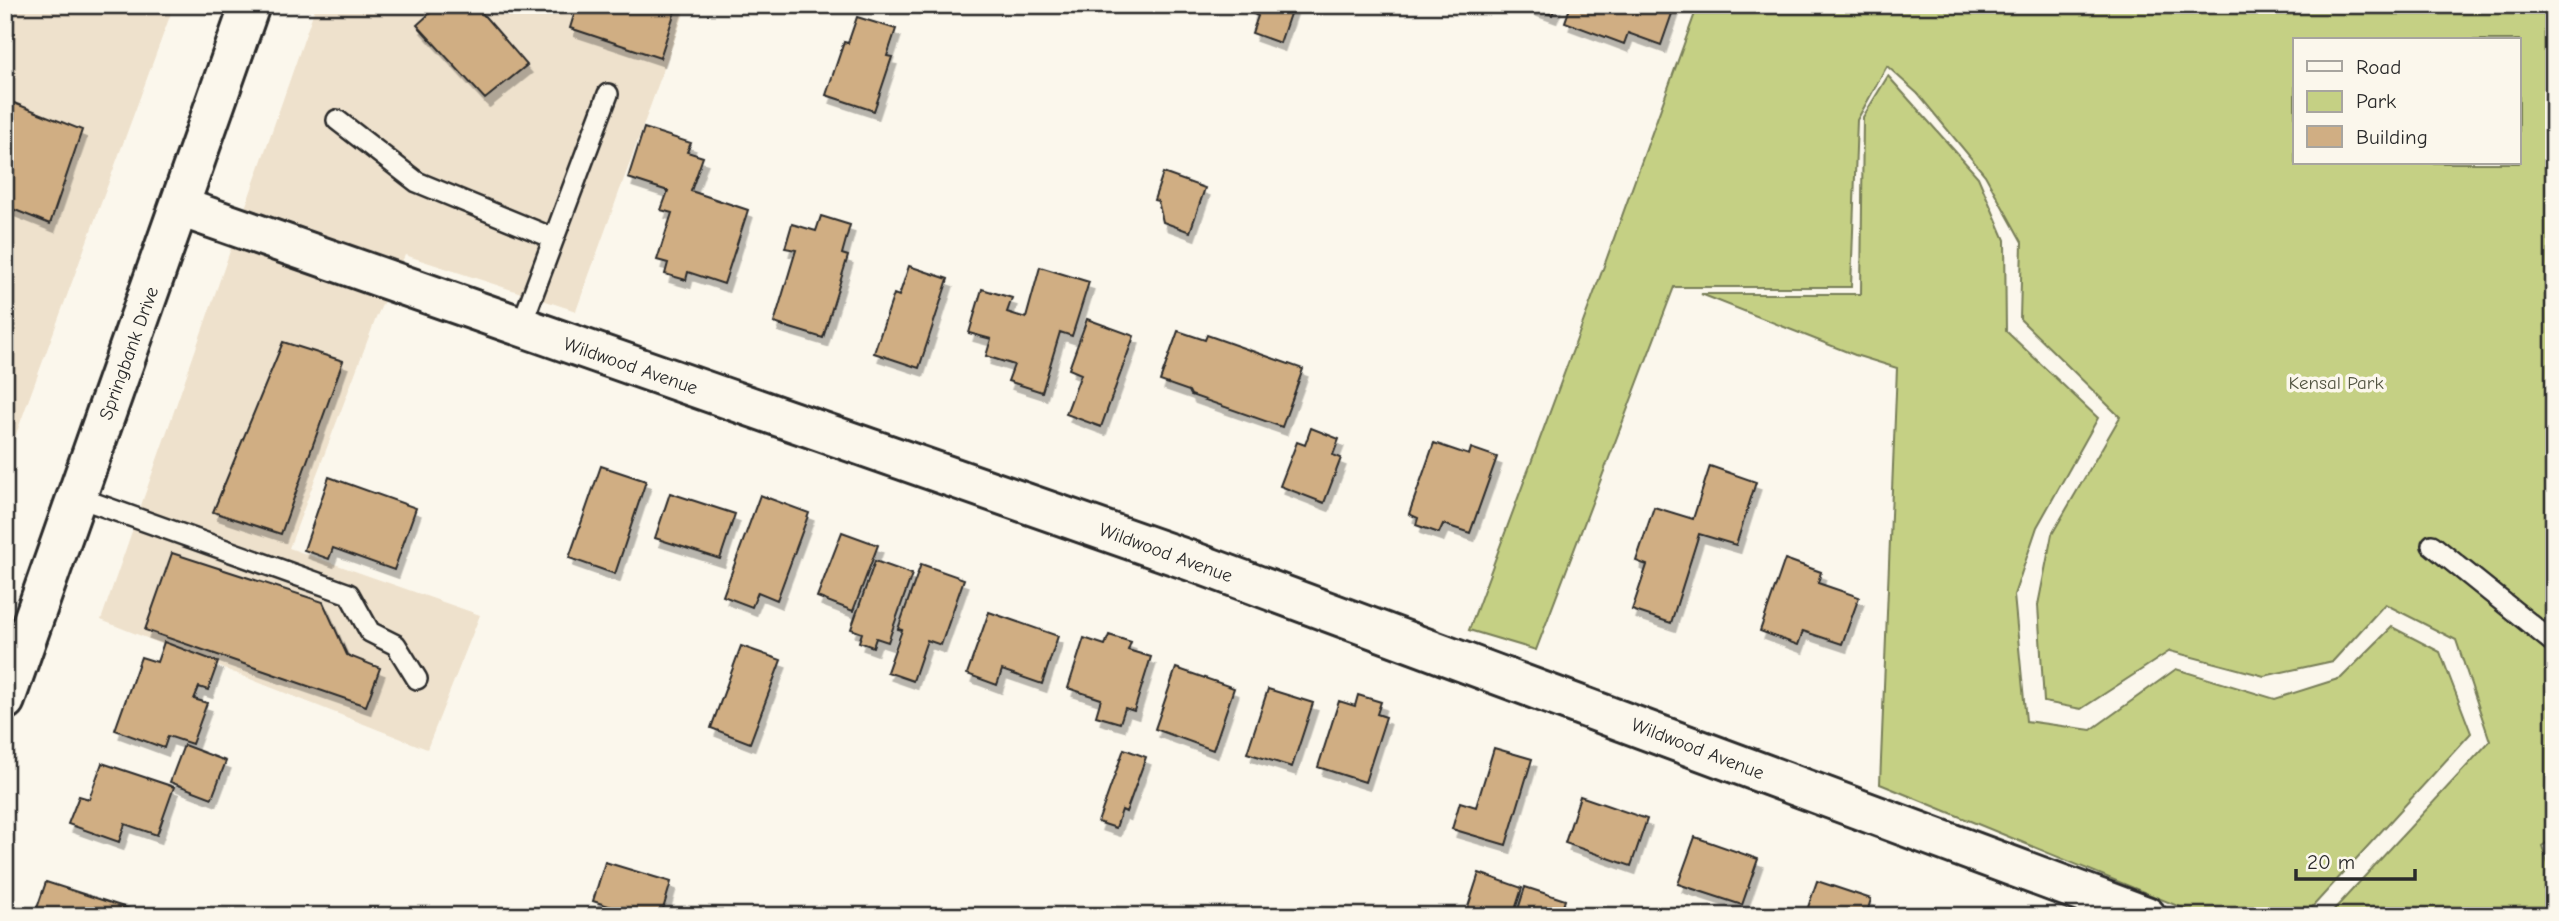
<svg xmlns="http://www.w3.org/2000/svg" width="2559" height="921" font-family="'Comic Neue',sans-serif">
<defs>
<filter id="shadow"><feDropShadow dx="4.5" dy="8" stdDeviation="0" flood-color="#0004"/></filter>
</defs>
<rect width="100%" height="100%" fill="#fbf7ec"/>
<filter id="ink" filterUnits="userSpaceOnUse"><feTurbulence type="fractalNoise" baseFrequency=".0143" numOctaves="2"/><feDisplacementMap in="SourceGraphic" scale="14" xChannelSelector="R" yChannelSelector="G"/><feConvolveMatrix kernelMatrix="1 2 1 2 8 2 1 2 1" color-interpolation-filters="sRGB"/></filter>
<g filter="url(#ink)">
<path fill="#eee1cc" d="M 5,5 L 174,5 L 5,464 Z
M 316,5 L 687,5 L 576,311 L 405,255 L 376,318 L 289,548 L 480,615 L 427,749 L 101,620 Z"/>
<path fill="#c5d084" stroke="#787e58" stroke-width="2" fill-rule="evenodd" d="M 1698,5 L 2554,5 L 2554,838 L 2542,846 L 2554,881 L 2554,916 L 2328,916 L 2490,741 L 2456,640 L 2385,604 L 2333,661 L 2264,676 L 2170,651 L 2081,709 L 2044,702 L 2038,605 L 2052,534 L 2120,417 L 2020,319 L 2022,242 L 1985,175 L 1918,94 L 1887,66 L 1857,120 L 1851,287 L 1674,287 L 1536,650 L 1469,630 L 1604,266 ZM 2295,40 L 2519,40 L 2519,163 L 2295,163 Z
M 1888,76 L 1978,177 L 2005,240 L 2006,331 L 2098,418 L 2037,527 L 2014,595 L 2026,721 L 2091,730 L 2176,669 L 2275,699 L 2341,678 L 2392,627 L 2440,652 L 2471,733 L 2304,916 L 2202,916 L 1880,784 L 1897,368 L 1855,355 L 1701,294 L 1861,294 L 1863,117 Z"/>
<path fill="#d0ae83" stroke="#2b2b2b" stroke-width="2" filter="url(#shadow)" d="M 439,5 L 457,5 L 460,9 L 465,5 L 475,5 L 527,65 L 485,99 L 417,25 Z
M 577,5 L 677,5 L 660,58 L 570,28 Z
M 1253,5 L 1293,5 L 1280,43 L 1252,33 L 1258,16 L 1251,13 Z
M 1525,5 L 1556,5 L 1552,15 Z
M 1571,5 L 1675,5 L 1661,45 L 1628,33 L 1624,44 L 1565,22 Z
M 857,17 L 896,29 L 887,56 L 892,57 L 874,111 L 826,95 L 844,42 L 848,43 Z
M 9,101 L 82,130 L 50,224 L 5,206 L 5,112 Z
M 644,128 L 691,143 L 687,152 L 703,157 L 691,191 L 748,210 L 724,284 L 688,272 L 686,280 L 665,274 L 668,263 L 657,260 L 672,213 L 661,210 L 668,191 L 628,178 Z
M 1163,173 L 1205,188 L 1190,232 L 1163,222 L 1158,201 L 1154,200 Z
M 821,216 L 850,225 L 842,254 L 848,256 L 823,338 L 774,323 L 796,250 L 785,248 L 792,224 L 816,231 Z
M 909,266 L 948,279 L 919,368 L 874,353 L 894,294 L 899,296 Z
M 1040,267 L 1089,282 L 1072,336 L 1060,332 L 1042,392 L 1008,381 L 1014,365 L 986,356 L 991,339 L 969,333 L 982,289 L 1012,298 L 1007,312 L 1026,318 Z
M 1087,319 L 1134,336 L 1101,427 L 1066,414 L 1081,374 L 1069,369 Z
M 1178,331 L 1205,340 L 1207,335 L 1303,369 L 1282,427 L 1191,395 L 1189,391 L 1160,381 Z
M 283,342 L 343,361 L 281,534 L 213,512 Z
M 1311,428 L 1339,439 L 1333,455 L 1341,458 L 1324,503 L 1280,486 L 1297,442 L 1305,445 Z
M 1434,443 L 1469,455 L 1471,448 L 1497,457 L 1470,533 L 1443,524 L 1439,533 L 1416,525 L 1418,518 L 1409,514 Z
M 601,466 L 646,481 L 615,574 L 569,558 Z
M 1710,466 L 1756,482 L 1736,545 L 1699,534 L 1671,623 L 1632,610 L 1647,565 L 1636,561 L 1654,507 L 1693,519 Z
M 329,477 L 416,508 L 394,570 L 333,548 L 329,559 L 304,550 Z
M 670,493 L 735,514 L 720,559 L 655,538 Z
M 760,495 L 809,513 L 777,600 L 758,592 L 752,607 L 723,596 Z
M 842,532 L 878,545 L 853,611 L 817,597 Z
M 172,553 L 323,602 L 347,655 L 380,668 L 366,706 L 145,630 Z
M 1785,559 L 1821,572 L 1818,583 L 1859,597 L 1842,644 L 1803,631 L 1798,645 L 1760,631 Z
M 875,561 L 912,574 L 888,642 L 876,638 L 873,647 L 859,642 L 862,633 L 851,629 Z
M 921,564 L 964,579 L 941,645 L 927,640 L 913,681 L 887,672 L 902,630 L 898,629 Z
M 989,612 L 1058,636 L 1042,684 L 1002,670 L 997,685 L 967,674 Z
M 1109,635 L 1131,642 L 1128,650 L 1151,657 L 1134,711 L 1125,708 L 1120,723 L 1096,716 L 1101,699 L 1068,688 L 1084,638 L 1105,645 Z
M 164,642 L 218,662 L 208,690 L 199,687 L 194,699 L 207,703 L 192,744 L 168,736 L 164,748 L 115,730 L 141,657 L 157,662 Z
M 741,646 L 781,660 L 750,743 L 711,728 Z
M 1176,668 L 1234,688 L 1213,750 L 1155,729 Z
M 1268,689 L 1313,703 L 1292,767 L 1247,753 Z
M 1358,695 L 1381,702 L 1377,714 L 1386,717 L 1365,782 L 1318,767 L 1339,701 L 1355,706 Z
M 184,745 L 226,761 L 212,798 L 170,782 Z
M 1494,748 L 1532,759 L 1506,845 L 1452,829 L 1460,802 L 1476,807 Z
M 1124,749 L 1146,757 L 1126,812 L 1122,810 L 1116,828 L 1098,822 Z
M 102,763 L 174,787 L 157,835 L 125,824 L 119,842 L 68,824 L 79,796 L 89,799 Z
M 1580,796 L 1647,819 L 1631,866 L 1565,843 Z
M 1695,837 L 1758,859 L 1742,905 L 1678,884 Z
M 605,862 L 671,882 L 661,916 L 640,916 L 593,901 Z
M 1479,873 L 1522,888 L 1513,916 L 1465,916 Z
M 1817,881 L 1871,899 L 1866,916 L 1805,916 Z
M 46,882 L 130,909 L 128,916 L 35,914 Z
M 1525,887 L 1565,900 L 1560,916 L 1516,916 Z"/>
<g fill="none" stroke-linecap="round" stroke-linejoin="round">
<g stroke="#2b2b2b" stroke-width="24">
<path id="service" d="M 337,120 L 417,182 L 553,238
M 521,326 L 608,94
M 77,497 L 349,594 L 370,632 L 396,645 L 417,679
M 2432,545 L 2554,643"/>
</g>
<g stroke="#2b2b2b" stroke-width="44">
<path id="minor" d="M 180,207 L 1197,563 L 2146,916"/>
</g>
<g stroke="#2b2b2b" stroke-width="44">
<path id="secondary" d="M 5,700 L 250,5"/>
</g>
<use href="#service" stroke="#fbf7ec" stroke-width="19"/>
<use href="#minor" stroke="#fbf7ec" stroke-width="38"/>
<use href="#secondary" stroke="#fbf7ec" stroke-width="38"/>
</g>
</g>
<g text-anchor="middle" stroke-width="7" stroke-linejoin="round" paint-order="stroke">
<g font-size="19" fill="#2b2b2b" stroke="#fbf7ec">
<text transform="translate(128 353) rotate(-70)" y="7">Springbank Drive</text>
<text transform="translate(631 365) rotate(19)" y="7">Wildwood Avenue</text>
<text transform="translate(1166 552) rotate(20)" y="7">Wildwood Avenue</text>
<text transform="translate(1698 748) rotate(21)" y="7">Wildwood Avenue</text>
</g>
<g font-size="19" fill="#525441" stroke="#fbf7ec">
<text x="2336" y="389">Kensal Park</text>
</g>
</g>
<rect width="2559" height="921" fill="none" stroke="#fbf7ec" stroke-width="28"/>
<rect x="14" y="14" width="2531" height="893" fill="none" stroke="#2b2b2b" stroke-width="2.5" filter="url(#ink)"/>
<rect x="2293" y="38" width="228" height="126" fill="#fbf7ec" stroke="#a8a59f" stroke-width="2"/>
<rect x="2307" y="61" width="35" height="10" fill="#fbf7ec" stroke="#a8a59f" stroke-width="2"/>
<text x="2356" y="74" font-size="21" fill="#2b2b2b">Road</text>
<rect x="2307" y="91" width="35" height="21" fill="#c5d084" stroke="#a8a59f" stroke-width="2"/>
<text x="2356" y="108" font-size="21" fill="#2b2b2b">Park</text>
<rect x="2307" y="126" width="35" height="21" fill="#d0ae83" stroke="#a8a59f" stroke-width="2"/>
<text x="2356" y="144" font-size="21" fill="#2b2b2b">Building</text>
<path d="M2296 869v10h119v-10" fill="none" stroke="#2b2b2b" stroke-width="3.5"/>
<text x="2307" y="869" font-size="21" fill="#2b2b2b" stroke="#fbf7ec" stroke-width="5" paint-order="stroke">20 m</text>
</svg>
